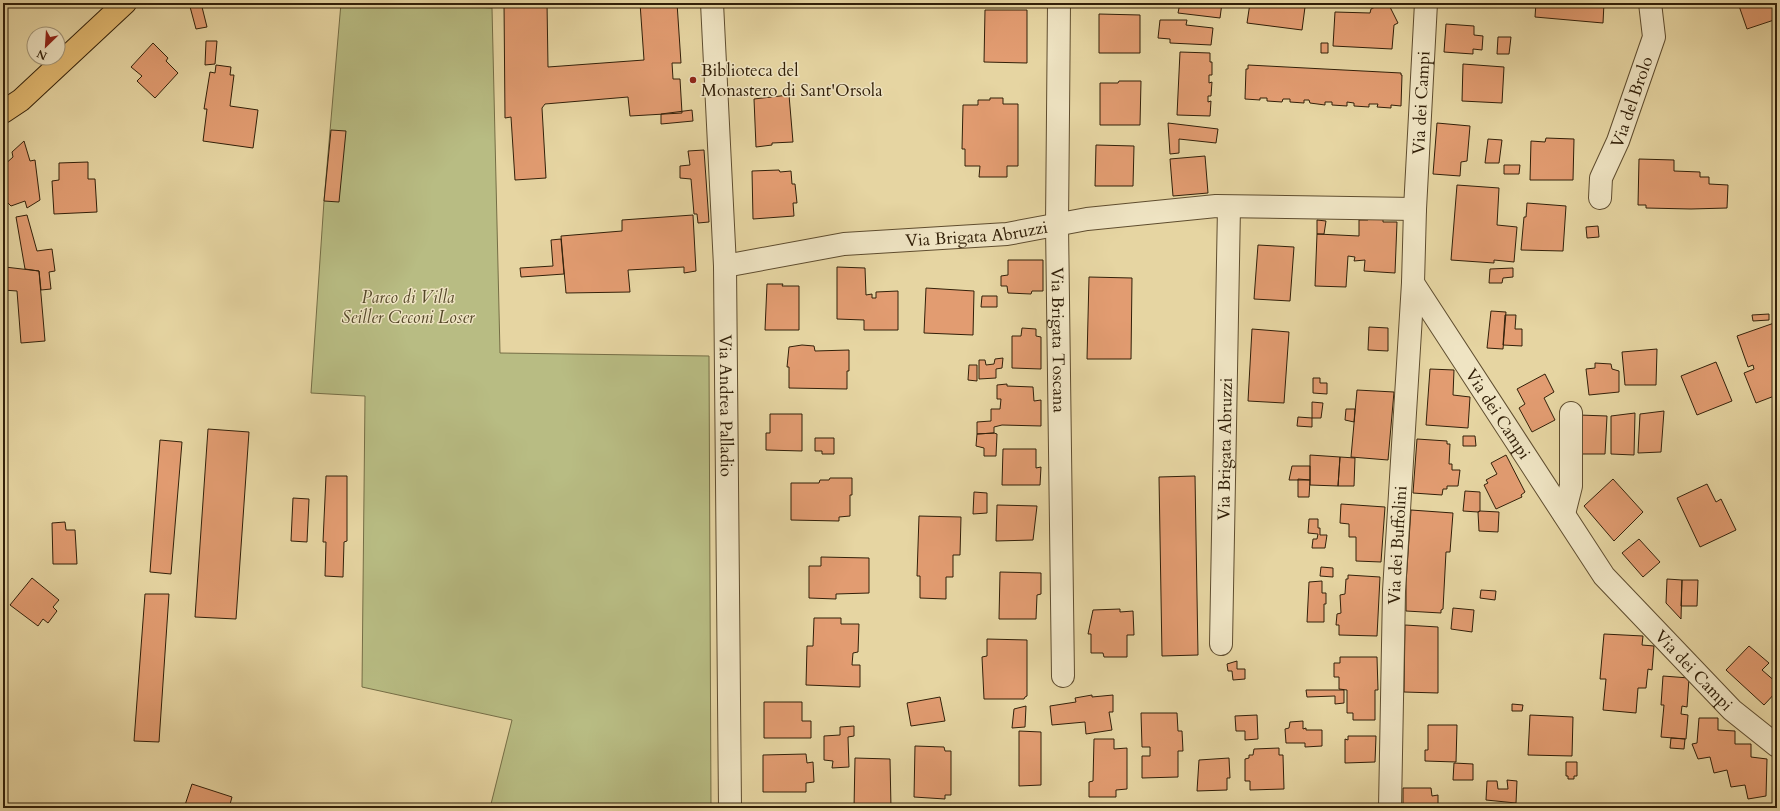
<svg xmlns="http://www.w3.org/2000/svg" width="1780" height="811" font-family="Cardo,serif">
<rect width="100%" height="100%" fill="#e6d5a2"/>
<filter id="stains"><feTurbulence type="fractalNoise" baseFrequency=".005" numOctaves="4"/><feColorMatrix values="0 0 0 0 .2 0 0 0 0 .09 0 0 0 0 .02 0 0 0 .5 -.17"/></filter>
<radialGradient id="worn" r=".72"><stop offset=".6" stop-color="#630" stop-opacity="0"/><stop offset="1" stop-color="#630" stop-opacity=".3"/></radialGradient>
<path fill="#b8bc83" stroke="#756e46" d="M 341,3 L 405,3 L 492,8 L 500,353 L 709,356 L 711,808 L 490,808 L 512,720 L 362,687 L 365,396 L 311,393 L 324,201 Z"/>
<path fill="#e29c71" stroke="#322009" d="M 189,3 L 201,3 L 207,27 L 196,29 Z
M 405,3 L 474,3 L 474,7 Z
M 504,3 L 547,3 L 548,67 L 644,60 L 640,3 L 677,3 L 681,63 L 672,63 L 673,79 L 680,79 L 682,113 L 630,116 L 628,97 L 545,104 L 542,108 L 546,178 L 515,180 L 511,117 L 505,118 Z
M 1180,3 L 1222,3 L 1220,18 L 1178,13 Z
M 1250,3 L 1302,3 L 1302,7 L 1305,7 L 1302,30 L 1247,23 Z
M 1383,3 L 1388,3 L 1398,23 L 1394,25 L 1392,49 L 1333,46 L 1335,12 L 1370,13 L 1371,9 Z
M 1536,3 L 1604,3 L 1603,23 L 1535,17 Z
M 1738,3 L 1777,3 L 1777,19 L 1747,29 Z
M 985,10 L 1027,10 L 1027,63 L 984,62 Z
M 1099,14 L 1140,15 L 1140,53 L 1099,53 Z
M 1160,20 L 1187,20 L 1186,25 L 1213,28 L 1211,45 L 1170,43 L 1170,39 L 1158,38 Z
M 1446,24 L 1474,26 L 1474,35 L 1483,36 L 1482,50 L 1473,49 L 1473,54 L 1444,52 Z
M 1498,37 L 1511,37 L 1509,54 L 1497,54 Z
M 206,41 L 217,41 L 215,64 L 205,65 Z
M 153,43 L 168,58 L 166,61 L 178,73 L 155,98 L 137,81 L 142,76 L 131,67 Z
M 1321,43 L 1328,43 L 1328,53 L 1321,53 Z
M 1180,52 L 1210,53 L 1210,62 L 1212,62 L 1212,75 L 1209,75 L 1209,83 L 1212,82 L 1211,96 L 1208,96 L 1208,102 L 1211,101 L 1210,116 L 1177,115 Z
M 1463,64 L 1504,67 L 1502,103 L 1462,101 Z
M 216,65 L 231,67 L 230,75 L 234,75 L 230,106 L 258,110 L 253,148 L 203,141 L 207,109 L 204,109 L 210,72 L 215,73 Z
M 1248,65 L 1401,73 L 1401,75 L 1402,75 L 1401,106 L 1391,105 L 1391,108 L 1377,107 L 1378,104 L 1369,104 L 1369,107 L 1354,106 L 1354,103 L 1347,102 L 1347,106 L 1332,105 L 1332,102 L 1325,102 L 1325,105 L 1310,103 L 1309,100 L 1304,100 L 1304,103 L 1290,102 L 1290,99 L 1283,99 L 1282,102 L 1267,101 L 1267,98 L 1260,98 L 1260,100 L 1245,99 L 1246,69 L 1248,69 Z
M 1119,81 L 1141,81 L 1140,125 L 1100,125 L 1100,83 L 1118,83 Z
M 789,95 L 793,142 L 772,143 L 772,145 L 756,147 L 754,99 Z
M 990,98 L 1003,98 L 1003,104 L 1018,104 L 1018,166 L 1007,166 L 1007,177 L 979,177 L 980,166 L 965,166 L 965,149 L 962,149 L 963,105 L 978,105 L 978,100 L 990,100 Z
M 692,110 L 693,121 L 661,124 L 661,114 Z
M 1168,123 L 1218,129 L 1216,143 L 1179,139 L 1179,153 L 1170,154 Z
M 1437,123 L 1470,126 L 1467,161 L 1461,162 L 1460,176 L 1433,174 Z
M 331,130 L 346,131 L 339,202 L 324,201 Z
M 1546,138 L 1574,139 L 1573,180 L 1530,180 L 1531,141 L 1545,142 Z
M 1488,139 L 1502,140 L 1499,163 L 1485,163 Z
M 24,141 L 30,161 L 35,160 L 40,200 L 27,208 L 25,201 L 11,206 L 8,203 L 3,207 L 3,166 L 13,157 L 12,152 Z
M 1096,145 L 1134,146 L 1133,186 L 1095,186 Z
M 704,150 L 709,222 L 698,223 L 697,214 L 694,214 L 691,179 L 680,178 L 680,166 L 690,165 L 688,151 Z
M 1205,156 L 1208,193 L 1173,196 L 1170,159 Z
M 1639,159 L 1674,160 L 1674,171 L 1700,172 L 1700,177 L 1709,177 L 1709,184 L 1728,185 L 1727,208 L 1691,209 L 1646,208 L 1646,205 L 1638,205 Z
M 88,162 L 88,179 L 95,179 L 97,212 L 54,214 L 52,181 L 59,180 L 59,163 Z
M 1504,165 L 1520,165 L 1519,174 L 1504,174 Z
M 779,170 L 780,172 L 791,171 L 792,184 L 795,184 L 797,203 L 793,203 L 794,216 L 753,219 L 752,171 Z
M 1457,185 L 1499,188 L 1497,225 L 1517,227 L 1514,262 L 1494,260 L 1494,263 L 1451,260 Z
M 1527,203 L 1566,206 L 1563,251 L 1521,250 L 1524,217 L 1526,217 Z
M 1368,214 L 1383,214 L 1383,222 L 1397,222 L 1395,273 L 1364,271 L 1365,260 L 1354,261 L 1355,257 L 1348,256 L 1346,287 L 1315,286 L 1317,234 L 1359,236 L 1359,220 L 1368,220 Z
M 27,215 L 37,251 L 52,249 L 55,271 L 49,272 L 51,289 L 41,290 L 39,271 L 25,269 L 16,217 Z
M 693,215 L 696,271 L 684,273 L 684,267 L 628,270 L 630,292 L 566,293 L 561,236 L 622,231 L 622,220 Z
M 1317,220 L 1326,221 L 1324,234 L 1317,234 Z
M 1598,226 L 1599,237 L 1587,238 L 1586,227 Z
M 561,239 L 564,274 L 521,277 L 520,268 L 553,266 L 551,240 Z
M 1258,245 L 1294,247 L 1290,301 L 1254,299 Z
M 1008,260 L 1043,260 L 1043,291 L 1032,291 L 1031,294 L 1008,293 L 1007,286 L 1001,286 L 1001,276 L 1008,275 Z
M 3,261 L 5,267 L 39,271 L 45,341 L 21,343 L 17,291 L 3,290 Z
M 837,267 L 865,268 L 866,295 L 872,294 L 872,298 L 876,298 L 876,292 L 898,291 L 898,330 L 864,330 L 864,320 L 837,319 Z
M 1513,268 L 1513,277 L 1503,278 L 1502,283 L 1489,283 L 1490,269 Z
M 1089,277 L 1132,278 L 1131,359 L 1087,359 Z
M 767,284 L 783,284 L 782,286 L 799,286 L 799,330 L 765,330 Z
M 926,288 L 974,291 L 973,335 L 924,333 Z
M 982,296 L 997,296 L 997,307 L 981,307 Z
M 1491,311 L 1506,312 L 1503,349 L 1487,348 Z
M 1769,314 L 1769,320 L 1753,321 L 1752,315 Z
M 1505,315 L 1516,315 L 1515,329 L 1522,329 L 1522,346 L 1503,345 Z
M 1777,322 L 1777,395 L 1756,403 L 1744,373 L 1754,369 L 1753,365 L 1748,367 L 1737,336 Z
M 1369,327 L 1388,328 L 1388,351 L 1368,350 Z
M 1022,328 L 1036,329 L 1036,336 L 1041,337 L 1041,369 L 1012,368 L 1012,336 L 1021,336 Z
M 1252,329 L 1289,332 L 1284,403 L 1248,401 Z
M 802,345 L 814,346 L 815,351 L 849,350 L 849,371 L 847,371 L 847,389 L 789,388 L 789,367 L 787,367 L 789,347 Z
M 1657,349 L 1656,385 L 1625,385 L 1622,352 Z
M 1003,358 L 1002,368 L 996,369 L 996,378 L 979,379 L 979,360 L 985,360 L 986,365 L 994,364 L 995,359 Z
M 1716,362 L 1732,401 L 1697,415 L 1681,376 Z
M 1595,363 L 1611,364 L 1612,369 L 1619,371 L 1619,392 L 1589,395 L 1586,369 L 1595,368 Z
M 969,365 L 977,365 L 977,381 L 968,380 Z
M 1430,369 L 1454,370 L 1453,395 L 1470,397 L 1468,428 L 1426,425 Z
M 1545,374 L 1554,392 L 1544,398 L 1555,420 L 1532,432 L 1519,408 L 1525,404 L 1517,389 Z
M 1313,378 L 1320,378 L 1320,383 L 1327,383 L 1327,394 L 1313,393 Z
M 1007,384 L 1007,386 L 1033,387 L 1034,401 L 1041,400 L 1041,426 L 1002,425 L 994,427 L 994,433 L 977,434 L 977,422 L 991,421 L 991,409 L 1000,409 L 1001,399 L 997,399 L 997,385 Z
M 1357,390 L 1394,392 L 1388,460 L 1351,457 Z
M 1312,402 L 1323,403 L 1321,418 L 1312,418 Z
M 1346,409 L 1355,409 L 1354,422 L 1345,420 Z
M 1664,411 L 1661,452 L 1638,453 L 1640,414 Z
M 1635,413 L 1634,455 L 1611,454 L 1611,416 Z
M 770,414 L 802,414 L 802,451 L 766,450 L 766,433 L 770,433 Z
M 1579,415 L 1607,416 L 1605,454 L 1581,454 Z
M 1298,417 L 1312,418 L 1312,427 L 1297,426 Z
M 208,429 L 249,432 L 236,619 L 195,617 Z
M 994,433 L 997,434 L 996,456 L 984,456 L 984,448 L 976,446 L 977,434 Z
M 1463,436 L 1475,436 L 1476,446 L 1463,446 Z
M 815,438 L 834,438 L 834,454 L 822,454 L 822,451 L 815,451 Z
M 1417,439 L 1447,441 L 1447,444 L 1450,444 L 1449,464 L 1452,464 L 1452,470 L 1460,470 L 1458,486 L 1447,486 L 1447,489 L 1443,489 L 1442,495 L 1413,493 Z
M 160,440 L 182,442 L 171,574 L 150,572 Z
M 1003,449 L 1036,449 L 1036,468 L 1041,467 L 1040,485 L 1002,485 Z
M 1310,455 L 1340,457 L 1338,486 L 1310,485 Z
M 1506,455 L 1525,492 L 1521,495 L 1522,497 L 1496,509 L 1484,485 L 1488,483 L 1486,480 L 1497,474 L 1491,463 Z
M 1340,457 L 1355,458 L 1354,486 L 1338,486 Z
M 1292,466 L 1310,466 L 1310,480 L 1289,480 Z
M 326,476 L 347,476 L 347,541 L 344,542 L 343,577 L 325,576 L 326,542 L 323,542 Z
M 1195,476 L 1198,655 L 1162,656 L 1159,477 Z
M 830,478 L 852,478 L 852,495 L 850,495 L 850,516 L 839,517 L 839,521 L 791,520 L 791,483 L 819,483 L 820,480 L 829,480 Z
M 1298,479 L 1310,480 L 1309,497 L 1298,497 Z
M 1613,479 L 1643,512 L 1614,541 L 1584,506 Z
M 1707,484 L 1716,502 L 1721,499 L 1736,530 L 1700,547 L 1677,498 Z
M 1465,491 L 1480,492 L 1480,511 L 1478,512 L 1463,511 Z
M 974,492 L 987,493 L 987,513 L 973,514 Z
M 293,498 L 309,499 L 307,542 L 291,541 Z
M 1341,504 L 1385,507 L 1381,562 L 1356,561 L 1356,537 L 1349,537 L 1349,524 L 1340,523 Z
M 997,505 L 1037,506 L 1033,540 L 996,541 Z
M 1411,510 L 1453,513 L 1450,552 L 1446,552 L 1443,609 L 1441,610 L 1441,613 L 1406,611 L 1406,583 Z
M 1480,511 L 1499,512 L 1498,532 L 1479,531 L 1478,512 Z
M 919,516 L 961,517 L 960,555 L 953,555 L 953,577 L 946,577 L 946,599 L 920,598 L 920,576 L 917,576 Z
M 1309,519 L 1318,519 L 1318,528 L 1320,528 L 1320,535 L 1327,535 L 1325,548 L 1312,548 L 1313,539 L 1317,539 L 1318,534 L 1308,533 Z
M 65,522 L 66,530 L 75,530 L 77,564 L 53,564 L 52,523 Z
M 1639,539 L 1660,562 L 1643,577 L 1622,553 Z
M 821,557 L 869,558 L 869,593 L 836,594 L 836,599 L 809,598 L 809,566 L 821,566 Z
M 1321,567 L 1333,568 L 1333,577 L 1320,576 Z
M 1000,572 L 1041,573 L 1041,594 L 1037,595 L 1036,619 L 999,619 Z
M 1348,575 L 1380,577 L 1377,636 L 1339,635 L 1339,625 L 1336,625 L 1337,614 L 1341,613 L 1340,595 L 1345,594 L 1346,579 L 1348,579 Z
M 32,578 L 59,600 L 53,607 L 57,611 L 48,623 L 43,619 L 38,626 L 10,605 Z
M 1667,579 L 1682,580 L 1681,619 L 1666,603 Z
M 1682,580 L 1698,580 L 1697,606 L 1681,606 Z
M 1322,581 L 1322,593 L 1326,593 L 1326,604 L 1324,604 L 1324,622 L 1307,622 L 1309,582 Z
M 1481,590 L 1496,591 L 1495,600 L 1480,598 Z
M 145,594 L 169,594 L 159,742 L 134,741 Z
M 1453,608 L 1474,610 L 1472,632 L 1451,629 Z
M 1120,609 L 1120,612 L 1133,611 L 1134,635 L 1127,635 L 1127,657 L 1104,657 L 1103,653 L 1091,653 L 1091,634 L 1088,634 L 1093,610 Z
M 814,618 L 841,618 L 841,624 L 859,624 L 858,652 L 853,653 L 852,665 L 860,665 L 860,687 L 806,685 L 807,646 L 813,646 Z
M 1405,625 L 1438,627 L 1438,693 L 1404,692 Z
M 1604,634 L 1643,636 L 1642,645 L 1654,646 L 1652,670 L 1648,669 L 1646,688 L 1638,688 L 1636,713 L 1603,710 L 1606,679 L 1600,679 Z
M 987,639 L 1027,640 L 1027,696 L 1025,697 L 1024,699 L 984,699 L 982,657 L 987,656 Z
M 1749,646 L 1769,663 L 1762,670 L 1777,683 L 1777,691 L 1764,705 L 1726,670 Z
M 1340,657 L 1377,657 L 1378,690 L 1375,690 L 1375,720 L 1353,720 L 1353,713 L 1347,713 L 1347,690 L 1339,689 L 1339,677 L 1334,677 L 1334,663 L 1340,663 Z
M 1237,661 L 1237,669 L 1245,669 L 1245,679 L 1233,680 L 1232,671 L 1228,671 L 1227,664 Z
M 1663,676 L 1689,678 L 1687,707 L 1682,706 L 1681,714 L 1688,715 L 1686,739 L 1661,737 L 1664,705 L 1661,705 Z
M 1306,690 L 1344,690 L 1344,703 L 1335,704 L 1335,696 L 1307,697 Z
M 1092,695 L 1092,697 L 1113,695 L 1113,712 L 1109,712 L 1112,730 L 1086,734 L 1085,722 L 1052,725 L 1050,706 L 1076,702 L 1075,698 Z
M 940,697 L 945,721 L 911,726 L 907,703 Z
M 764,702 L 802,702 L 802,721 L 811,721 L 811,738 L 764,738 Z
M 1512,704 L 1523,705 L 1522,711 L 1512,711 Z
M 1026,706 L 1025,727 L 1012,728 L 1014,709 Z
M 1141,713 L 1177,713 L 1178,731 L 1182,731 L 1183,751 L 1178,751 L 1178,777 L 1142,778 L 1142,756 L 1150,756 L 1150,747 L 1142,747 Z
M 1257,715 L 1258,739 L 1245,740 L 1245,731 L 1236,731 L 1235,716 Z
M 1530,715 L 1573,717 L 1572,756 L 1528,755 Z
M 1699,718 L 1718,718 L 1718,730 L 1735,731 L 1735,744 L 1751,744 L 1751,757 L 1767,759 L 1766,796 L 1748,799 L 1745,785 L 1731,787 L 1727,770 L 1714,773 L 1710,757 L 1698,759 L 1692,744 L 1697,743 Z
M 1303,721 L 1303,729 L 1306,728 L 1306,730 L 1322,730 L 1322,746 L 1305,747 L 1305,743 L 1286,743 L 1285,729 L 1289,728 L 1290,722 Z
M 1428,725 L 1457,725 L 1456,762 L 1425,761 L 1425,750 L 1428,750 Z
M 854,726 L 854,736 L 848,737 L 849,767 L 832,768 L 833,761 L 824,760 L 824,736 L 840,735 L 840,727 Z
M 1019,731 L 1041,732 L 1041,785 L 1019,786 Z
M 1348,736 L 1376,736 L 1375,762 L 1345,763 L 1345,739 L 1348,740 Z
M 1671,738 L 1685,739 L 1684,749 L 1670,748 Z
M 1094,739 L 1114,739 L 1114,749 L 1127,748 L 1127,789 L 1116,790 L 1116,797 L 1089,797 L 1089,782 L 1093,781 Z
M 915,746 L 944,747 L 945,751 L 951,751 L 951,795 L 945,795 L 945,799 L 914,797 Z
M 1279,748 L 1279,755 L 1283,755 L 1284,789 L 1250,790 L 1250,781 L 1245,781 L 1245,759 L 1249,758 L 1249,755 L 1253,755 L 1254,749 Z
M 806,754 L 807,763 L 813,762 L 814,782 L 806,783 L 806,792 L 763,792 L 763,755 Z
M 855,758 L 890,759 L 891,808 L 854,808 Z
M 1229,758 L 1230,778 L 1227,778 L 1227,790 L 1197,791 L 1199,760 Z
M 1566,762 L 1577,762 L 1577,776 L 1574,776 L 1574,779 L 1568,779 L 1568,776 L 1566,776 Z
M 1454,763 L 1473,764 L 1473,780 L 1453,780 Z
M 1507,780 L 1517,781 L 1516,803 L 1486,800 L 1487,781 L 1497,781 L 1498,789 L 1508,789 Z
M 192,784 L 232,797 L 229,808 L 184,808 Z
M 1403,788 L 1431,788 L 1432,796 L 1438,795 L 1438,808 L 1403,808 Z"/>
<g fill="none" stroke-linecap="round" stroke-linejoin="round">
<g stroke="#5f4d2f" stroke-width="24">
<g id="minor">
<path id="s1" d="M 712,3 L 725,266 L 730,808"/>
<path id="s2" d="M 1059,3 L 1057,225 L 1063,676"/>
<path id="s3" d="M 1600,198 L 1601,178 L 1618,141 L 1654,37 L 1650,3"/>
<path id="s4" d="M 725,266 L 844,244 L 1007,234 L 1087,219 L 1216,206 L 1415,209"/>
<path id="s5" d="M 1413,283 L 1604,576 L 1732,710 L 1777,746"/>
<path d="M 1564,514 L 1571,486 L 1571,413"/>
<path id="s6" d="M 1221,644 L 1229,207"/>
<path id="s7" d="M 1390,808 L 1394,591 L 1413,283 L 1415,209 L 1426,3"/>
</g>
</g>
<g stroke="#322009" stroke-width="24">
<path id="major" d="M 3,112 L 21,100 L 125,3"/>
</g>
<use href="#minor" stroke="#efe4c3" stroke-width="22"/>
<use href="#major" stroke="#e3ba71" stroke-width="22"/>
</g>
<circle fill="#8f2418" stroke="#efe4c3" stroke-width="1.5" cx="693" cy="80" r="4"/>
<g text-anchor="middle" stroke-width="3" stroke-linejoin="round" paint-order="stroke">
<g font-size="17" fill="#322009" stroke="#efe4c3" text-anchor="start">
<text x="701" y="76">Biblioteca del<tspan x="701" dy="20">Monastero di Sant'Orsola</tspan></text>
</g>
<g font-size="17" fill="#322009" stroke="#efe4c3">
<text dy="6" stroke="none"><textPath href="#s3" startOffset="102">Via del Brolo</textPath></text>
<text dy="6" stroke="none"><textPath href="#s7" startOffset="706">Via dei Campi</textPath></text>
<text dy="6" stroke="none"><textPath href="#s4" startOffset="254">Via Brigata Abruzzi</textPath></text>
<text dy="6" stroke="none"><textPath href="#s2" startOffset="337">Via Brigata Toscana</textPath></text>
<text dy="6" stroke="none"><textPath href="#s1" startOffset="403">Via Andrea Palladio</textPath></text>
<text dy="6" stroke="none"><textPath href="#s5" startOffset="156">Via dei Campi</textPath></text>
<text dy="6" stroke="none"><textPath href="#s6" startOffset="195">Via Brigata Abruzzi</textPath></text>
<text dy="6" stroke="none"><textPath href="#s7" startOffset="263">Via dei Buffolini</textPath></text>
<text dy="6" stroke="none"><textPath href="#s5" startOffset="480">Via dei Campi</textPath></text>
</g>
<g font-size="17" font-style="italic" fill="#544728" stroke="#efe4c3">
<text x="408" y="303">Parco di Villa<tspan x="408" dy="20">Seiller Ceconi Loser</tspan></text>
</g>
</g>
<rect width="1780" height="811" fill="none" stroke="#e6d5a2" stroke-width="16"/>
<rect x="4" y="4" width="1772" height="803" fill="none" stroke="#322009" stroke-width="2"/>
<rect x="8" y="8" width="1764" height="795" fill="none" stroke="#322009"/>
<g transform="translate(46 46) rotate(205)"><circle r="19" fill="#efe4c3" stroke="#a39679"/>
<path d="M0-3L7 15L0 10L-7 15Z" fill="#8f2418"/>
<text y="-6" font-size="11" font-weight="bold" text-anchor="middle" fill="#322009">N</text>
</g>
<rect width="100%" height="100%" filter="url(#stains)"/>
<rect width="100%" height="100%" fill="url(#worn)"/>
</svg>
